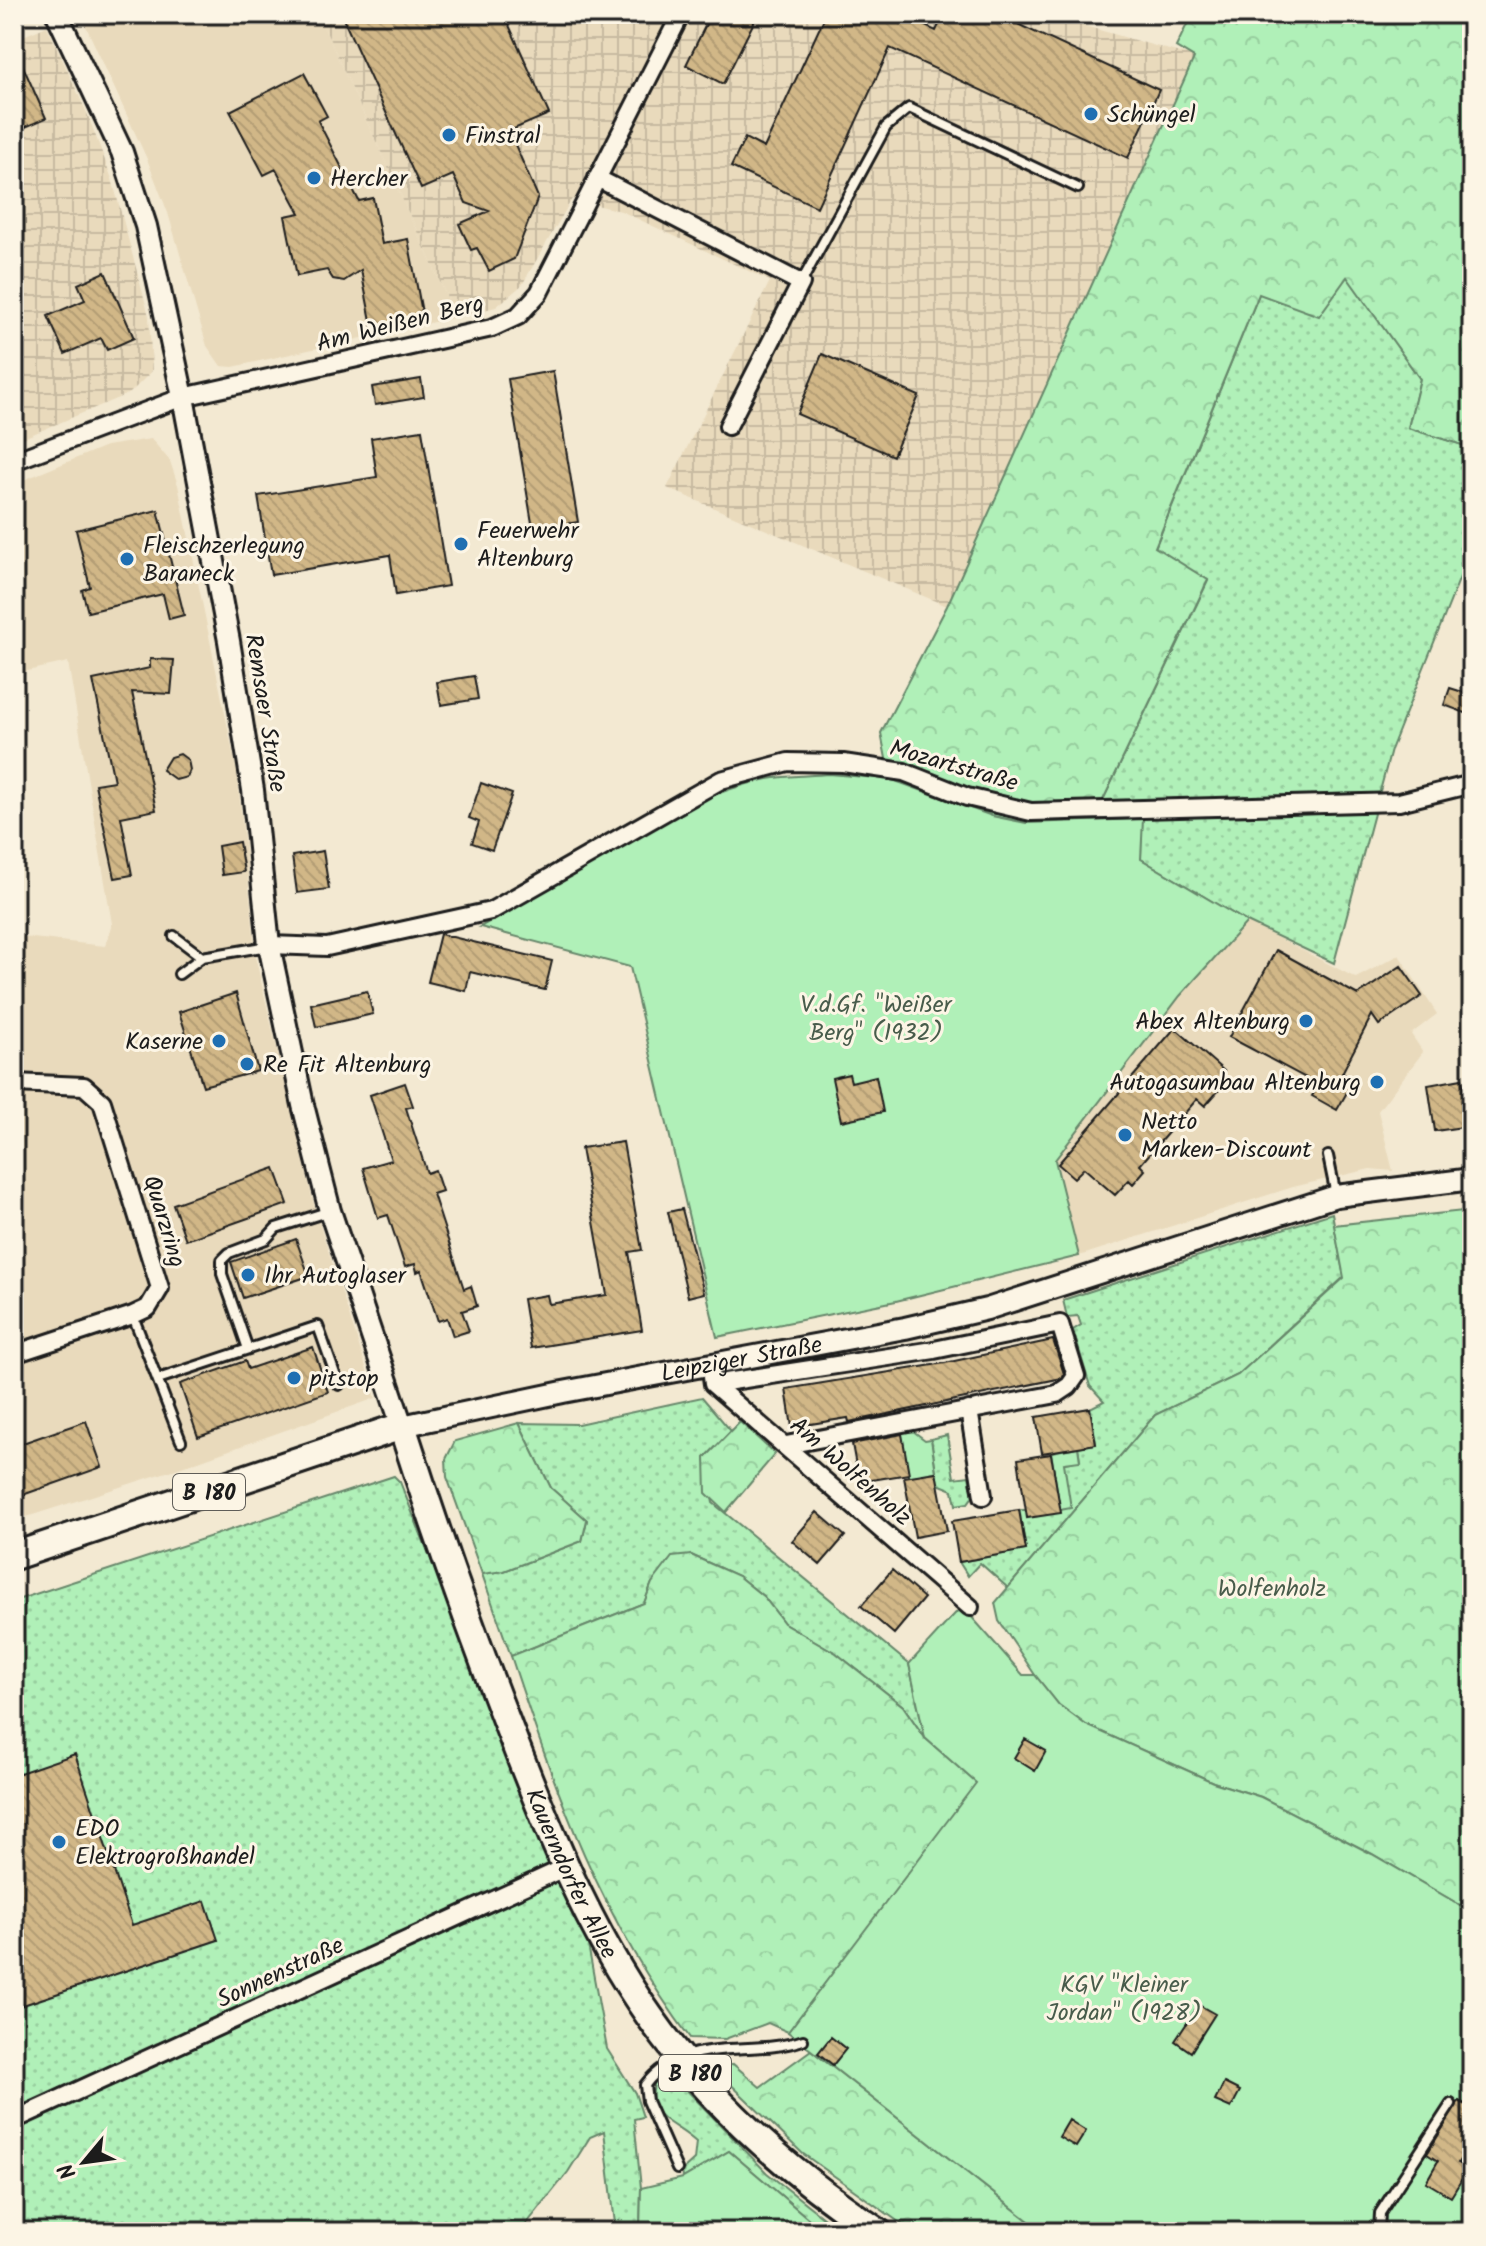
<svg xmlns="http://www.w3.org/2000/svg" width="1486" height="2246" font-family="Kalam,sans-serif">
<defs>
<pattern id="industrial-grid" width="8" height="8" patternUnits="userSpaceOnUse" patternTransform="scale(2)"><rect width="8" height="8" fill="#e9dabc"/><path d="M0 4h8M4 0v8" fill="none" stroke="#c7baa1"/></pattern>
<pattern id="grass-dots" width="8" height="8" patternUnits="userSpaceOnUse" patternTransform="scale(2)"><rect width="8" height="8" fill="#b0f0b8"/><path d="M2 2h.1M6 6h.1" fill="none" stroke="#97cd9e" stroke-width="1.8" stroke-linecap="round"/></pattern>
<pattern id="forest-crowns" width="20" height="18" patternUnits="userSpaceOnUse" patternTransform="scale(2)"><rect width="20" height="18" fill="#b0f0b8"/><path d="M2 6a3 3 0 1 1 6 0M12 15a3 3 0 1 1 6 0" fill="none" stroke="#97cd9e"/></pattern>
<pattern id="building-back-hatch" width="6" height="6" patternUnits="userSpaceOnUse" patternTransform="scale(2)"><rect width="6" height="6" fill="#d1b787"/><path d="M-1 5l2 2M0 0l6 6M5-1l2 2" fill="none" stroke="#b39d74"/></pattern>
</defs>
<rect width="100%" height="100%" fill="#f3e9d2"/>
<filter id="ink" filterUnits="userSpaceOnUse"><feTurbulence type="fractalNoise" baseFrequency=".0125" numOctaves="2"/><feDisplacementMap in="SourceGraphic" scale="16" xChannelSelector="R" yChannelSelector="G"/><feConvolveMatrix kernelMatrix="1 2 1 2 8 2 1 2 1" color-interpolation-filters="sRGB"/></filter>
<g filter="url(#ink)">
<path fill="#e9dabc" d="M 101,14 L 318,14 L 456,317 L 233,367 L 221,366 L 207,346 L 168,213 L 147,159 L 84,22 Z
M 151,439 L 170,461 L 178,485 L 237,772 L 257,964 L 316,1213 L 376,1398 L 176,1469 L 14,1521 L 14,936 L 105,946 L 112,924 L 68,662 L 14,674 L 14,484 L 106,446 Z
M 1247,922 L 1356,978 L 1399,955 L 1437,1014 L 1411,1034 L 1423,1052 L 1378,1111 L 1393,1171 L 1370,1169 L 1293,1187 L 1079,1256 L 1055,1160 L 1180,996 Z"/>
<path fill="url(#industrial-grid)" d="M 318,14 L 1043,14 L 1194,57 L 947,606 L 667,488 L 770,281 L 621,211 L 572,199 L 522,285 L 496,307 L 456,317 Z
M 47,26 L 87,113 L 112,179 L 149,316 L 152,371 L 130,393 L 14,442 L 14,40 Z"/>
<path fill="url(#grass-dots)" stroke="#66866a" stroke-width="2" d="M 1347,276 L 1420,379 L 1408,428 L 1472,448 L 1472,547 L 1391,750 L 1334,963 L 1247,922 L 1141,859 L 1142,819 L 1093,821 L 1208,581 L 1155,548 L 1259,294 Z
M 1332,1213 L 1344,1277 L 1238,1375 L 1155,1415 L 1008,1588 L 980,1563 L 968,1576 L 959,1562 L 1026,1550 L 1019,1510 L 1060,1510 L 1064,1463 L 1080,1460 L 1078,1447 L 1096,1444 L 1090,1408 L 1104,1401 L 1090,1386 L 1073,1330 L 1081,1325 L 1078,1316 L 1067,1317 L 1063,1300 Z
M 702,1397 L 731,1431 L 705,1458 L 713,1503 L 909,1664 L 925,1738 L 903,1706 L 836,1653 L 784,1623 L 764,1597 L 738,1576 L 691,1555 L 652,1583 L 644,1603 L 511,1656 L 482,1574 L 504,1571 L 582,1541 L 587,1520 L 551,1488 L 519,1423 L 578,1424 Z
M 947,1435 L 954,1478 L 969,1476 L 973,1496 L 968,1503 L 956,1505 L 953,1490 L 938,1484 L 931,1439 Z
M 394,1476 L 400,1482 L 574,1916 L 587,1939 L 607,2049 L 635,2093 L 643,2117 L 634,2119 L 641,2188 L 640,2232 L 616,2232 L 604,2131 L 590,2137 L 568,2172 L 520,2232 L 14,2232 L 14,1601 Z
M 674,2077 L 767,2173 L 842,2232 L 824,2232 L 729,2151 L 683,2178 L 682,2171 L 694,2160 L 696,2142 C 672,2120 642,2118 656,2079 Z"/>
<path fill="url(#forest-crowns)" stroke="#66866a" stroke-width="2" d="M 1192,14 L 1472,14 L 1472,448 L 1408,428 L 1420,379 L 1347,277 L 1319,316 L 1259,294 L 1155,547 L 1208,580 L 1093,821 L 1026,823 L 992,816 L 890,779 L 881,733 L 947,606 L 1194,58 L 1176,47 Z
M 1472,1210 L 1472,1912 L 1372,1854 L 1261,1797 L 1213,1782 L 1086,1725 L 1059,1705 L 1035,1675 L 999,1621 L 995,1603 L 1155,1415 L 1238,1375 L 1344,1278 L 1334,1225 Z
M 740,1422 L 775,1454 L 726,1512 L 706,1493 L 705,1458 Z
M 519,1423 L 551,1488 L 587,1520 L 582,1541 L 504,1571 L 482,1574 L 447,1477 L 446,1459 L 455,1441 Z
M 691,1555 L 738,1576 L 764,1597 L 784,1623 L 836,1653 L 903,1706 L 925,1738 L 977,1783 L 788,2032 L 768,2023 L 725,2039 L 690,2038 C 600,1917 558,1798 511,1656 L 644,1603 L 652,1583 L 672,1557 Z
M 811,2050 L 1043,2232 L 913,2232 L 802,2153 L 717,2071 L 733,2064 L 760,2087 Z"/>
<path fill="#b0f0b8" stroke="#66866a" stroke-width="2" d="M 829,774 L 890,779 L 992,816 L 1026,823 L 1143,819 L 1141,859 L 1247,922 L 1180,996 L 1055,1160 L 1079,1256 L 896,1301 L 717,1337 L 630,967 L 480,927 C 569,879 667,799 768,779 C 787,775 809,776 829,774 Z
M 913,1431 L 925,1440 L 931,1439 L 936,1472 L 909,1477 L 888,1441 L 891,1434 Z
M 1078,1447 L 1080,1461 L 1064,1463 L 1071,1508 L 1060,1510 L 1051,1452 Z
M 962,1606 L 1023,1675 L 1035,1675 L 1059,1705 L 1086,1725 L 1213,1782 L 1261,1797 L 1372,1854 L 1472,1912 L 1472,2232 L 1043,2232 L 788,2032 L 976,1783 L 925,1738 L 909,1664 Z
M 729,2151 L 824,2232 L 640,2232 L 641,2188 L 683,2178 Z"/>
<path fill="url(#building-back-hatch)" stroke="#1c1c1c" stroke-width="2" d="M 341,14 L 504,14 L 549,114 L 509,131 L 538,197 L 514,259 L 489,271 L 477,248 L 471,250 L 459,224 L 489,211 L 466,203 L 453,175 L 421,189 Z
M 711,14 L 758,14 L 723,84 L 686,65 Z
M 826,14 L 899,14 L 936,31 L 944,14 L 996,14 L 1159,90 L 1128,158 L 890,48 L 817,207 L 731,167 L 745,138 L 764,148 Z
M 14,46 L 46,118 L 14,132 Z
M 304,73 L 327,116 L 318,121 L 359,201 L 373,198 L 382,244 L 408,239 L 424,323 L 374,336 L 361,270 L 344,281 L 333,279 L 327,270 L 297,276 L 285,216 L 300,213 L 276,169 L 264,175 L 230,111 Z
M 105,272 L 134,338 L 107,350 L 101,338 L 65,354 L 48,316 L 85,300 L 78,284 Z
M 822,354 L 919,396 L 893,456 L 797,414 Z
M 553,371 L 578,522 L 533,529 L 508,379 Z
M 421,379 L 424,397 L 375,405 L 372,387 Z
M 422,430 L 448,586 L 396,595 L 390,555 L 271,575 L 258,496 L 377,477 L 371,438 Z
M 158,510 L 184,615 L 169,619 L 163,594 L 88,612 L 82,590 L 90,587 L 76,530 Z
M 150,659 L 174,660 L 171,694 L 132,692 L 156,810 L 121,817 L 132,875 L 115,878 L 95,784 L 114,781 L 93,680 L 150,668 Z
M 474,676 L 478,699 L 441,705 L 437,682 Z
M 1450,688 L 1472,695 L 1468,714 L 1444,705 Z
M 180,754 L 188,760 L 190,770 L 187,777 L 176,780 L 162,770 L 170,757 Z
M 481,783 L 512,794 L 492,850 L 472,843 L 479,822 L 469,818 Z
M 239,842 L 244,872 L 222,875 L 218,846 Z
M 323,851 L 329,889 L 297,893 L 292,856 Z
M 440,934 L 552,961 L 545,990 L 470,972 L 466,991 L 428,982 Z
M 1276,950 L 1358,995 L 1401,966 L 1422,996 L 1379,1025 L 1372,1015 L 1342,1073 L 1354,1080 L 1337,1110 L 1312,1096 L 1319,1085 L 1229,1037 Z
M 367,991 L 373,1014 L 316,1027 L 311,1004 Z
M 236,993 L 258,1071 L 203,1086 L 179,1012 Z
M 1175,1028 L 1224,1071 L 1221,1074 L 1228,1080 L 1205,1106 L 1197,1099 L 1140,1165 L 1145,1170 L 1133,1184 L 1129,1180 L 1115,1195 L 1084,1168 L 1074,1178 L 1058,1164 Z
M 849,1074 L 851,1082 L 876,1076 L 883,1112 L 841,1121 L 832,1078 Z
M 1462,1079 L 1470,1126 L 1435,1131 L 1428,1085 Z
M 405,1083 L 413,1106 L 406,1108 L 427,1173 L 435,1170 L 442,1191 L 433,1194 L 464,1289 L 471,1286 L 477,1306 L 462,1311 L 469,1331 L 453,1336 L 447,1318 L 438,1321 L 421,1270 L 417,1272 L 415,1264 L 405,1267 L 388,1215 L 378,1218 L 363,1168 L 391,1160 L 370,1095 Z
M 623,1142 L 642,1250 L 629,1252 L 642,1330 L 531,1348 L 523,1299 L 547,1295 L 549,1304 L 607,1295 L 581,1148 Z
M 275,1168 L 288,1204 L 186,1240 L 173,1204 Z
M 682,1209 L 704,1293 L 688,1297 L 668,1212 Z
M 296,1239 L 309,1276 L 243,1298 L 231,1262 Z
M 1053,1340 L 1064,1374 L 1062,1378 L 849,1422 L 848,1418 L 792,1427 L 786,1389 L 945,1363 Z
M 313,1347 L 328,1392 L 198,1437 L 180,1384 L 245,1361 L 248,1369 Z
M 1090,1408 L 1096,1444 L 1042,1453 L 1036,1417 Z
M 86,1421 L 102,1467 L 14,1498 L 14,1446 Z
M 902,1434 L 909,1474 L 859,1482 L 852,1444 Z
M 1051,1454 L 1061,1513 L 1027,1518 L 1018,1459 Z
M 936,1472 L 947,1531 L 915,1537 L 904,1477 Z
M 1019,1510 L 1026,1550 L 959,1562 L 952,1521 Z
M 817,1512 L 845,1536 L 820,1565 L 792,1541 Z
M 892,1570 L 924,1598 L 894,1634 L 861,1606 Z
M 1025,1739 L 1046,1751 L 1035,1771 L 1014,1758 Z
M 75,1754 L 132,1925 L 205,1901 L 218,1940 L 14,2008 L 14,1775 Z
M 1199,2005 L 1215,2014 L 1191,2052 L 1175,2041 Z
M 831,2037 L 846,2049 L 833,2065 L 818,2053 Z
M 1224,2083 L 1240,2091 L 1231,2108 L 1215,2101 Z
M 1459,2101 L 1472,2108 L 1472,2140 L 1458,2163 L 1468,2169 L 1451,2197 L 1426,2182 L 1438,2161 L 1427,2154 Z
M 1069,2120 L 1086,2131 L 1076,2147 L 1059,2137 Z"/>
<g fill="none" stroke-linecap="round" stroke-linejoin="round">
<g stroke="#1c1c1c" stroke-width="14">
<path id="service" d="M 801,283 L 886,127 L 909,108 L 1078,188
M 174,936 L 202,957
M 179,974 L 202,957 L 268,946
M 1328,1156 L 1336,1195
M 133,1316 L 181,1441
M 248,1349 L 222,1274 L 222,1260 L 229,1253 L 266,1239 L 276,1228 L 330,1211
M 158,1379 L 318,1326 L 339,1385
M 677,2169 L 647,2101 L 645,2085 C 685,2033 751,2058 803,2040
M 1379,2232 L 1380,2213 L 1451,2104"/>
</g>
<g stroke="#1c1c1c" stroke-width="22">
<path id="minor" d="M 597,178 L 801,283 L 728,426
M 14,461 L 183,397 L 492,328 L 518,316 L 539,293 L 681,14
M 269,945 L 327,947 L 491,911 L 721,780 L 788,762 L 843,763 L 904,772 L 967,797 L 1031,812 L 1399,802 L 1472,784
M 14,1083 L 84,1086 L 102,1102 L 160,1288 L 148,1308 L 133,1315 L 14,1354
M 712,1377 L 713,1384 L 970,1607
M 713,1384 L 934,1350 L 1060,1324 L 1076,1376 L 1069,1386 L 1057,1394 L 786,1445
M 969,1410 L 983,1496
M 14,2120 L 566,1867"/>
</g>
<g stroke="#1c1c1c" stroke-width="26">
<g id="tertiary">
<path id="s1" d="M 57,14 L 122,152 L 146,226 L 183,397 L 229,641 L 253,790 L 269,945 L 303,1105 L 330,1211 L 402,1426 L 563,1392 L 905,1328 L 987,1309 L 1336,1196 L 1472,1179"/>
</g>
</g>
<g stroke="#1c1c1c" stroke-width="32">
<g id="primary">
<path id="s2" d="M 14,1556 L 402,1426 C 434,1526 469,1625 507,1723 C 546,1825 587,1928 650,2017 C 710,2103 791,2174 878,2232"/>
</g>
</g>
<use href="#service" stroke="#fcf5e5" stroke-width="8"/>
<use href="#minor" stroke="#fcf5e5" stroke-width="16"/>
<use href="#tertiary" stroke="#fcf5e5" stroke-width="20"/>
<use href="#primary" stroke="#fcf5e5" stroke-width="26"/>
</g>
</g>
<g fill="#1f6fb2" stroke="#fcf5e5" stroke-width="3">
<circle cx="1091" cy="114" r="8"/>
<circle cx="449" cy="135" r="8"/>
<circle cx="314" cy="178" r="8"/>
<circle cx="461" cy="544" r="8"/>
<circle cx="127" cy="559" r="8"/>
<circle cx="1306" cy="1021" r="8"/>
<circle cx="219" cy="1041" r="8"/>
<circle cx="247" cy="1064" r="8"/>
<circle cx="1377" cy="1082" r="8"/>
<circle cx="1125" cy="1135" r="8"/>
<circle cx="248" cy="1275" r="8"/>
<circle cx="294" cy="1378" r="8"/>
<circle cx="59" cy="1842" r="8"/>
</g>
<g text-anchor="middle" stroke-width="6" stroke-linejoin="round" paint-order="stroke">
<g fill="#fcf5e5" stroke="#5f5d58" stroke-width="2">
<rect x="173" y="1474" width="72" height="36" rx="6"/>
<rect x="659" y="2055" width="72" height="36" rx="6"/>
</g>
<g font-size="22" font-weight="bold" fill="#1c1c1c">
<text x="209" y="1500">B 180</text>
<text x="695" y="2081">B 180</text>
</g>
<g font-size="24" fill="#1c1c1c" stroke="#fcf5e5" text-anchor="start">
<text x="1107" y="122">Schüngel</text>
<text x="465" y="143">Finstral</text>
<text x="330" y="186">Hercher</text>
<text x="477" y="538">Feuerwehr<tspan x="477" dy="28">Altenburg</tspan></text>
<text x="143" y="553">Fleischzerlegung<tspan x="143" dy="28">Baraneck</tspan></text>
<text x="1290" y="1029" text-anchor="end">Abex Altenburg</text>
<text x="203" y="1049" text-anchor="end">Kaserne</text>
<text x="263" y="1072">Re Fit Altenburg</text>
<text x="1361" y="1090" text-anchor="end">Autogasumbau Altenburg</text>
<text x="1141" y="1129">Netto<tspan x="1141" dy="28">Marken-Discount</tspan></text>
<text x="264" y="1283">Ihr Autoglaser</text>
<text x="310" y="1386">pitstop</text>
<text x="75" y="1836">EDO<tspan x="75" dy="28">Elektrogroßhandel</tspan></text>
</g>
<g font-size="24" fill="#1c1c1c" stroke="#fcf5e5">
<text transform="translate(400 323) rotate(-14)" y="8">Am Weißen Berg</text>
<text transform="translate(266 713) rotate(81)" y="8">Remsaer Straße</text>
<text transform="translate(954 765) rotate(16)" y="8">Mozartstraße</text>
<text transform="translate(165 1221) rotate(73)" y="8">Quarzring</text>
<text dy="8" stroke="none"><textPath href="#s1" startOffset="1806">Leipziger Straße</textPath></text>
<text transform="translate(851 1471) rotate(41)" y="8">Am Wolfenholz</text>
<text dy="8" stroke="none"><textPath href="#s2" startOffset="888">Kauerndorfer Allee</textPath></text>
<text transform="translate(280 1972) rotate(-25)" y="8">Sonnenstraße</text>
</g>
<g font-size="24" fill="#485c4b" stroke="#fcf5e5">
<text x="876" y="1012">V.d.Gf. "Weißer<tspan x="876" dy="28">Berg" (1932)</tspan></text>
<text x="1272" y="1596">Wolfenholz</text>
<text x="1124" y="1992">KGV "Kleiner<tspan x="1124" dy="28">Jordan" (1928)</tspan></text>
</g>
</g>
<rect width="1486" height="2246" fill="none" stroke="#fcf5e5" stroke-width="48"/>
<rect x="24" y="24" width="1438" height="2198" fill="none" stroke="#1c1c1c" stroke-width="3" filter="url(#ink)"/>
<g transform="translate(84 2162) rotate(241)" stroke="#fcf5e5" stroke-width="6" paint-order="stroke">
<path d="M0-6L14 30L0 20L-14 30Z" fill="#1c1c1c"/>
<text y="-12" font-size="22" font-weight="bold" text-anchor="middle" fill="#1c1c1c">N</text>
</g>
</svg>
